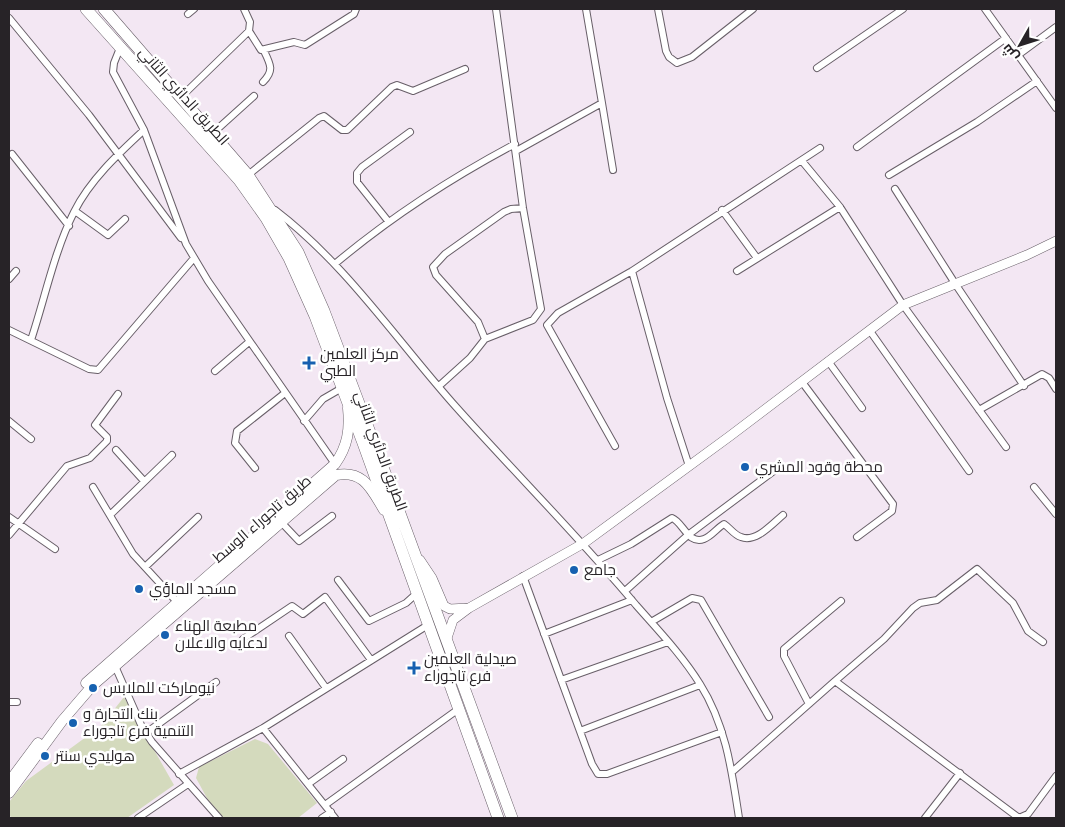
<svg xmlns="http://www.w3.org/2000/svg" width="1065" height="827" font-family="'Public Sans',Cairo,sans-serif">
<rect width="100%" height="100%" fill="#f3e7f3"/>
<path fill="#d4dabd" d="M 124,697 L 174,785 L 127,818 L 12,818 L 9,815 L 9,802 L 26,781 L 101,726 Z
M 255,739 L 268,744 L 317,803 L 298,818 L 224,818 L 208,800 L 196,778 L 199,767 Z"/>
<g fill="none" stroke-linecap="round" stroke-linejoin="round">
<g stroke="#685f68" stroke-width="8">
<path id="street" d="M 658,9 L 666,51 L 669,57 L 677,63 L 692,57 L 753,9
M 985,9 L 1056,108
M 188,14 L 194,9
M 9,18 L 89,115 L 181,238
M 249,31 L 261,50 L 294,42 L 305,45 L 354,14 L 356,9
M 120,48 L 114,63 L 113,72 L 144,130 L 186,244 L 208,281 L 335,464
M 1018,55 L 1056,27
M 817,68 L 903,9
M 263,82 C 274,71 271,65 264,51
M 182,96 L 249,31 L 250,22 L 244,9
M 602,103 L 613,170
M 213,133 L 254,96
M 857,147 L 1006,38
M 516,151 L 602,103 L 586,9
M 12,154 L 69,226
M 802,161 L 840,207
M 248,175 L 319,118 L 324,116 L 342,130 L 347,130 L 392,87 L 397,85 L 413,91 L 465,69
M 889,175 L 977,122 L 1037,81
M 895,189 L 956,285 L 1024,386
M 275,210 C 347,265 397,341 457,408 C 516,474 579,537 636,605 C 658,630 682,655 700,684 C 726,725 732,772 739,818
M 722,210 L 757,258
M 75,211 L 108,235 L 125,219
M 388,221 L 357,182 L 357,173 L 362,167 L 410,132
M 336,263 C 391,217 451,178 515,144
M 632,271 L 667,398 L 689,466
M 737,271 L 840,207 L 903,305 L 1006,447
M 9,279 L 16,271
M 9,330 L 89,369 L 98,370 L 194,258
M 870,331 L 969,471
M 485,339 L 478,322 L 436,275 L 433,267 L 445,254 L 504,212 L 511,209 L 523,208
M 31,340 C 45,298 54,252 74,212 C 90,180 118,154 144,130
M 828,361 L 862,408
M 215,371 L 249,342
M 802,382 L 893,504 L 892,511 L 857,537
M 439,386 L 470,358 L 485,339 L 533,320 L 541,309 L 523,208 L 496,9
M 979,410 L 1042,374 L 1049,378 L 1056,389
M 9,421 L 31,439
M 304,421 L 323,399 L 342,388
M 615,446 L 547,325 L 558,313 L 632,271 L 820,148
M 116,450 L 144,481
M 255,468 L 235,443 L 237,431 L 285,393
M 93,487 L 133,554 L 177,602
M 1034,487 L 1056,514
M 110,515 L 172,455
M 9,517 L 55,549
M 281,522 L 299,541 L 332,516
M 9,535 L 67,466 L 90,458 L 107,441 L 107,437 L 95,425 L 118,394
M 598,560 L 631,544 L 672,518 C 683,522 688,545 704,539 C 712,536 717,528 724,524 C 730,528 734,535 741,537 C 756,543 772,524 783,515
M 145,567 L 198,517
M 523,576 L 592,764 L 598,774 L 607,774 L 722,732
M 338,580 L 369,621 L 406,603 L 416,594
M 625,591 L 688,535 L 775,470
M 651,622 L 692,598 L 701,600 L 769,717
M 544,634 L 632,600
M 289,636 L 326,688
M 243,639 L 292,606 L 303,614 L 325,597 L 371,660
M 115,666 L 142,727 L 152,742 L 219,818
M 561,680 L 668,642
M 835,681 L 884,639 L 913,608 L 920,603 L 937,600 L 977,569 L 1013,603 L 1028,631 L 1043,642
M 9,702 L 17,702
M 809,704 L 784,656 L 784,649 L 841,601
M 263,728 L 335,818
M 580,731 L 700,685
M 146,733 L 216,682
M 732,772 L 835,681 L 1019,818 L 1028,814 L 1056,776
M 179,774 L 263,728 L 428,625
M 308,784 L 343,759
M 325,805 L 460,708
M 138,818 L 188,784
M 322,818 L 331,812
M 925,818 L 960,773"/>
</g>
<g stroke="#685f68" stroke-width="10">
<path id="secondary" d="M 420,560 L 432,578 L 444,606 L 450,609 L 468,608
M 447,638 L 453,620 L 469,608 L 584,543 L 730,436 L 903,305 L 1027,255 L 1056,241"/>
</g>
<g stroke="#685f68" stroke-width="11">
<path id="primary" d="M 86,683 L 335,464 C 348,446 350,429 348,408
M 9,782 L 38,743
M 9,793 L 62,721 L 93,685 L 336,475 C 364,470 371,489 384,510"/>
</g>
<g stroke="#685f68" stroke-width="12">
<path id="highway" d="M 86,9 L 239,180 L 266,218 L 289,258 L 315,316 L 363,443 L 498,818
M 104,9 L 248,175 L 298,252 L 324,311 L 377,451 L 512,818"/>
</g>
<use href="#street" stroke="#fff" stroke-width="6"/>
<use href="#secondary" stroke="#fff" stroke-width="9"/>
<use href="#primary" stroke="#fff" stroke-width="10"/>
<use href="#highway" stroke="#fff" stroke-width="11"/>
</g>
<g fill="#1661b0" stroke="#fff" stroke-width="2">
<path d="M306.5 355.5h5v5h5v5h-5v5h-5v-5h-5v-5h5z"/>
<circle cx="745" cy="467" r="5"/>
<circle cx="574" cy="570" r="5"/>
<circle cx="139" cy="589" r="5"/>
<circle cx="165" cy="635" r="5"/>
<path d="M411.5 660.5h5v5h5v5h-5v5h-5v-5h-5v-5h5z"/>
<circle cx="93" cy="688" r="5"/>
<circle cx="73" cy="723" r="5"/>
<circle cx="45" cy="756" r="5"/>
</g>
<g text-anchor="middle" stroke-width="5" stroke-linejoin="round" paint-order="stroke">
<g font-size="15" fill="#272327" stroke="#fff">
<text transform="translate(184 96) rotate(48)" y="5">الطريق الدائري الثاني</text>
<text transform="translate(381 451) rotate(70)" y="5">الطريق الدائري الثاني</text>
<text transform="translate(262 519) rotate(-41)" y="5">طريق تاجوراء الوسط</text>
</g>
<g font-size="15" fill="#272327" stroke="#fff" text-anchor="start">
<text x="320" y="359">مركز العلمين<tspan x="320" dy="17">الطبي</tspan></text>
<text x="755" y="472">محطة وقود المشري</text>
<text x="584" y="575">جامع</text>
<text x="149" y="594">مسجد الماؤي</text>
<text x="175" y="631">مطبعة الهناء<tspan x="175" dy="17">لدعايه والاعلان</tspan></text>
<text x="424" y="664">صيدلية العلمين<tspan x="424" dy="17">فرع تاجوراء</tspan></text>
<text x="103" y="693">نيوماركت للملابس</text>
<text x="83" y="719">بنك التجارة و<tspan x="83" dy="17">التنمية فرع تاجوراء</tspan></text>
<text x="55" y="761">هوليدي سنتر</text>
</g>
</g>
<rect width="1065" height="827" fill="none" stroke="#272327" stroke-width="20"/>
<g transform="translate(1020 45) rotate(231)" stroke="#ffffff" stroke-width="4" paint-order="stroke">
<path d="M0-4L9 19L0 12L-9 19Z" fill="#272327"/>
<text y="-8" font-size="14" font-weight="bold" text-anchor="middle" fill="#272327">ش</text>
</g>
</svg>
